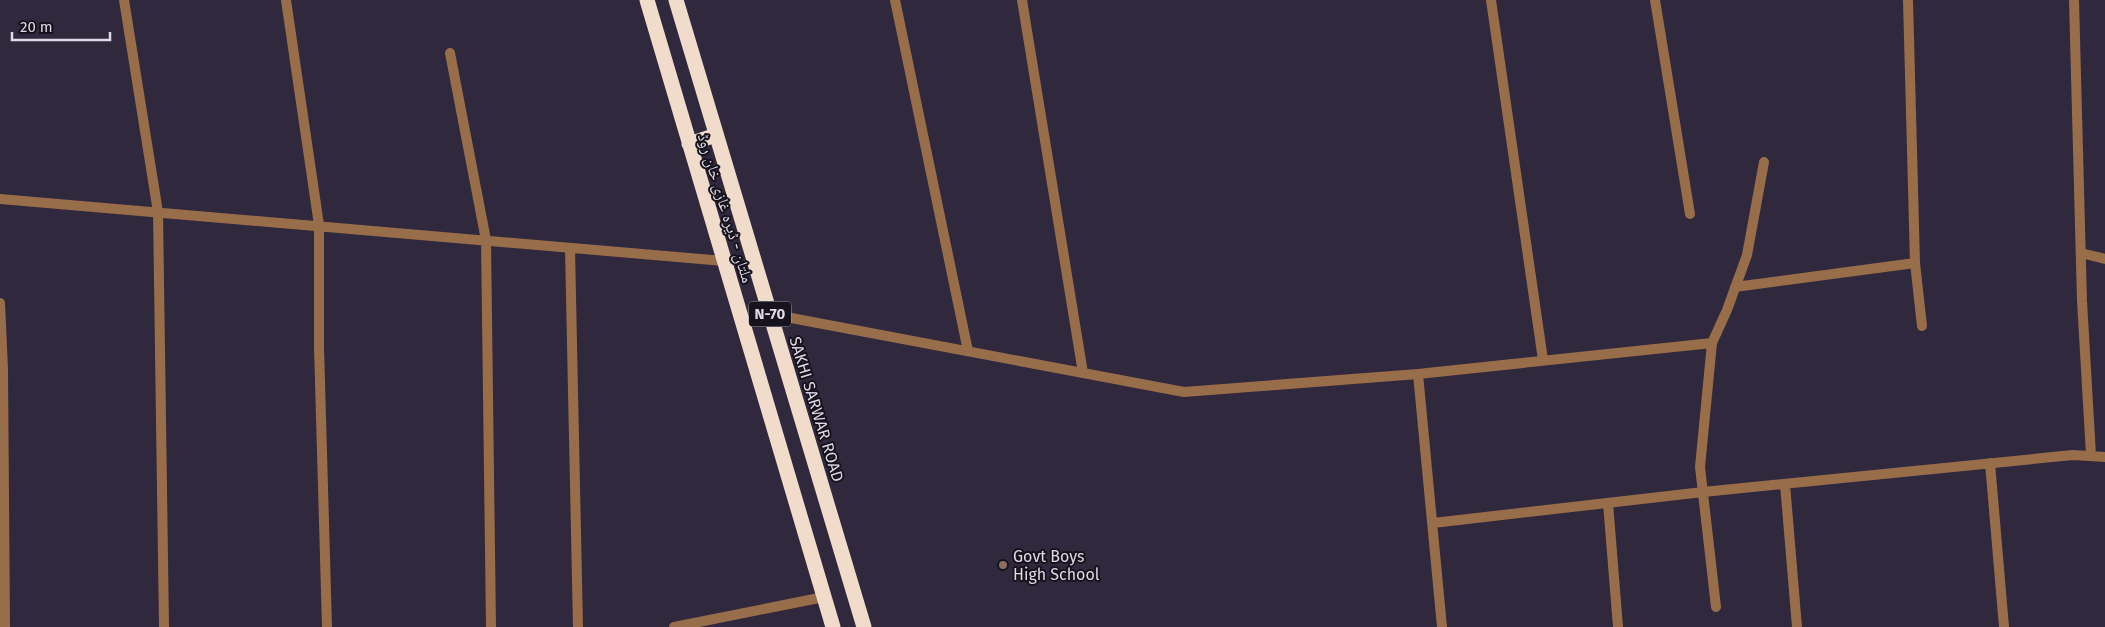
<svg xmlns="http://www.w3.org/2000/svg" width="2105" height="627" font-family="'Fira Sans','Noto Naskh Arabic',sans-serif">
<rect width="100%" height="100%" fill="#30283d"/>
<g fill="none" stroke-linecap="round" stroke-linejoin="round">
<path stroke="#986d49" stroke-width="10" d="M 124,0 L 158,212 L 164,627
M 286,0 L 319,225 L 319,347 L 327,627
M 895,0 L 968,351
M 1022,0 L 1083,373
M 1491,0 L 1543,360
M 1655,0 L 1690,214
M 1908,0 L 1915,263 L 1922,326
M 2074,0 L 2082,301 L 2091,455
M 450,53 L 486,240 L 491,627
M 0,199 L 724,261
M 570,249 L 578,627
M 2081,253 L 2105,259
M 1735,287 L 1915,263
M 0,303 L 3,369 L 5,627
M 770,314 L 1184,392 L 1418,374 L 1712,343
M 1418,374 L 1442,627
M 1990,463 L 2004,627
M 1785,484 L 1797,627
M 1608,503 L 1618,627
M 1433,523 L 1703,492 L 2073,455 L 2105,457
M 1716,607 L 1700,467 L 1712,343 L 1727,310 L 1747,255 L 1764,162
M 674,627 L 824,597"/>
<path stroke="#f1dccb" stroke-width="15" d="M 647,0 L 833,627
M 676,0 L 864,627
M 689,144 L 716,135"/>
</g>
<circle fill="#8d6e63" stroke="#17131d" stroke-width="2" cx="1003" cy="565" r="5"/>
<g text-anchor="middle" stroke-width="4" stroke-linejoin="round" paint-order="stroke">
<rect fill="#17131d" stroke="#a39eab" stroke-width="1" x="749" y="301.5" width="42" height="25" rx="4"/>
<g font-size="15" font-weight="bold" fill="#dfdae8">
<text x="770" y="319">N-70</text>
</g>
<g font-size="16" fill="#dfdae8" stroke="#17131d">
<text transform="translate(726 208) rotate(73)" y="6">ملتان - ڈیرہ غازی خان روڈ</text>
<text transform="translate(817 409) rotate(73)" y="6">SAKHI SARWAR ROAD</text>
</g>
<g font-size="16" fill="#dfdae8" stroke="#17131d" text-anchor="start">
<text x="1013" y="562">Govt Boys<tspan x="1013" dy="18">High School</tspan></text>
</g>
</g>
<path d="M12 32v8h98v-8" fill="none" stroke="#dfdae8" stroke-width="2.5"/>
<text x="20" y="32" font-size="15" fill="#dfdae8" stroke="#17131d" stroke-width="4" paint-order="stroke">20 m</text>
</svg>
